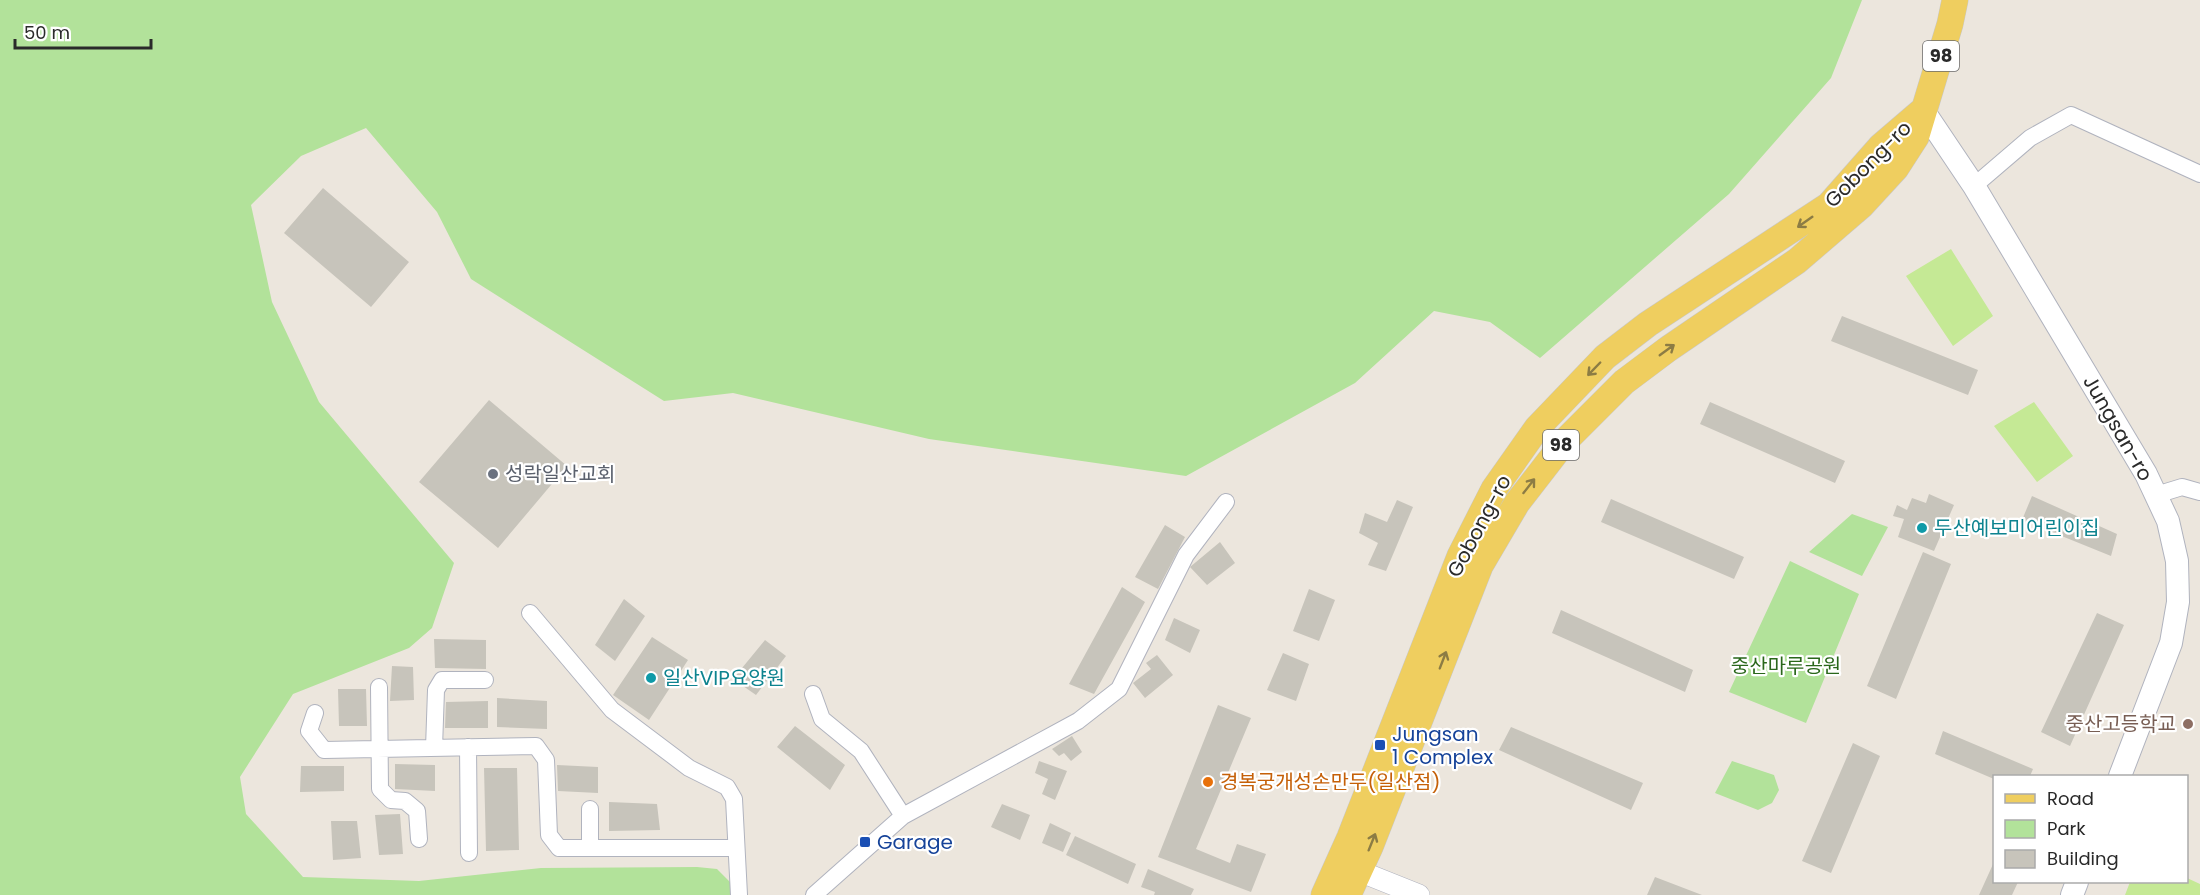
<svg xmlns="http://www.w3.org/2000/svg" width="2200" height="895" font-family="Poppins,'Noto Sans KR',sans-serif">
<rect width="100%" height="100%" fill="#ece6dd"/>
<path fill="#b2e29a" d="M 0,0 L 1862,0 L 1831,78 L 1729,194 L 1540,358 L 1490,322 L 1434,311 L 1355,383 L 1186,476 L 929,439 L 733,393 L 664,401 L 471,279 L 437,212 L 366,128 L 301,156 L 251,205 L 272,302 L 319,402 L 454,563 L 432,628 L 409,648 L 293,694 L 240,777 L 246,814 L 303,877 L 419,881 L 541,868 L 697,867 L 717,869 L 730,882 L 730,895 L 0,895 Z
M 1852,514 L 1888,527 L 1862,576 L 1809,552 Z
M 1790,561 L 1859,594 L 1806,723 L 1729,692 Z
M 1732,761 L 1774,775 L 1779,790 L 1772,803 L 1758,810 L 1715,793 Z"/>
<path fill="#c5e995" d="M 1951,249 L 1993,316 L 1953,346 L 1906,276 Z
M 2034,402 L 2073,456 L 2037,482 L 1994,426 Z
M 2187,878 L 2200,884 L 2200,895 L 2125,895 L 2130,882 L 2186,882 Z"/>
<path fill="#c7c4bb" d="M 323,188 L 409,262 L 371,307 L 284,233 Z
M 1842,316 L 1978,370 L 1968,395 L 1831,341 Z
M 489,400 L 567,466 L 498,548 L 419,482 Z
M 1710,402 L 1845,461 L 1835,483 L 1700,424 Z
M 1929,494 L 1954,505 L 1934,551 L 1898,537 L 1904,519 L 1893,516 L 1897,505 L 1907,510 L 1912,498 L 1926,503 Z
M 2032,496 L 2117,534 L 2111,556 L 2022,520 Z
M 1611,499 L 1744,557 L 1734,579 L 1601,522 Z
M 1397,500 L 1413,507 L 1386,571 L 1368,565 L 1378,543 L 1359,533 L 1365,513 L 1387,522 Z
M 1165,525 L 1185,537 L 1158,589 L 1135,577 Z
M 1220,542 L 1235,563 L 1207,585 L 1190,567 Z
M 1923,552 L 1951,564 L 1896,699 L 1867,686 Z
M 1122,587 L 1145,602 L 1094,694 L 1069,684 Z
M 1309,589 L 1335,600 L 1319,641 L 1293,631 Z
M 624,599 L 645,616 L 615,661 L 595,645 Z
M 1561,610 L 1693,670 L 1685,692 L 1552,633 Z
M 2097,613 L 2124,625 L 2070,746 L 2041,732 Z
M 1174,618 L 1200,630 L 1190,653 L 1165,640 Z
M 652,637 L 688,660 L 649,720 L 613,695 Z
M 434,639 L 486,640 L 486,669 L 435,668 Z
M 765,640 L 786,656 L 756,695 L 733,679 Z
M 1283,653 L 1309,664 L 1296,701 L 1267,690 Z
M 1157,655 L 1173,675 L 1145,698 L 1133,683 L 1151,669 L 1146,663 Z
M 392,666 L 413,667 L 414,700 L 390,701 Z
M 338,689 L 366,689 L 367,726 L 339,726 Z
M 497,698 L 547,701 L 547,729 L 497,727 Z
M 488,701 L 488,728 L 445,728 L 446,702 Z
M 1218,705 L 1251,718 L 1196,849 L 1230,863 L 1237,844 L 1266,854 L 1251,892 L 1158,857 Z
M 795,726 L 845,765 L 830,790 L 777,747 Z
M 1511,727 L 1643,783 L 1631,810 L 1499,750 Z
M 1943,731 L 2033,769 L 2030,776 L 1994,776 L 1994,779 L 1935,754 Z
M 1072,736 L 1082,752 L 1071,761 L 1064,753 L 1059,756 L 1052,749 Z
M 1853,743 L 1880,756 L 1831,873 L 1802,861 Z
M 1039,761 L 1067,771 L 1055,800 L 1042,794 L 1048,779 L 1035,773 Z
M 395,764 L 435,765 L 435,791 L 395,789 Z
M 557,765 L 598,767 L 598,793 L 558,791 Z
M 301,766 L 344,766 L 344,791 L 300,792 Z
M 484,768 L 517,768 L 519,850 L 486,851 Z
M 609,802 L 657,804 L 660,830 L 609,831 Z
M 1002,804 L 1030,815 L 1020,840 L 991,827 Z
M 400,814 L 403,854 L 379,855 L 375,815 Z
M 331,821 L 357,821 L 361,858 L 333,860 Z
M 1050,823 L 1071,833 L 1063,852 L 1042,843 Z
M 1075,836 L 1136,864 L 1128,884 L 1066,855 Z
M 1994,862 L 1994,882 L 2018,882 L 2012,895 L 1979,895 Z
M 1148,869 L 1194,889 L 1191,895 L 1154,895 L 1155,892 L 1141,887 Z
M 1655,877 L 1702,895 L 1647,895 Z"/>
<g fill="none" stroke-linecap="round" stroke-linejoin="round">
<g stroke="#b0b3be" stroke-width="18">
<path id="minor" d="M 1974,186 L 2030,138 L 2071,115 L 2200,174
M 2156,495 L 2182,487 L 2200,492
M 530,613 L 612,710 L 689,768 L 727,787 L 734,799 L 739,895
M 379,687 L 380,789 L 391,800 L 405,801 L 417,811 L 419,839
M 813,694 L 822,719 L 861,751 L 903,816
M 315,713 L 309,731 L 324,750 L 536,746 L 546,760 L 549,835 L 559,848 L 736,848
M 468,747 L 469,853
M 434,748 L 436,690 L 442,680 L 485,680
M 590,848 L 590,809
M 814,895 L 903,816 L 1078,721 L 1119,689 L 1186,555 L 1226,502"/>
</g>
<g stroke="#b0b3be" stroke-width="22">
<path id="tertiary" d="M 1344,865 L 1419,895"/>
</g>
<g stroke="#b0b3be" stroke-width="24">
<path id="secondary" d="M 1923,110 L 1974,186 L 2146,474 L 2168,521 L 2177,561 L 2178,602 L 2171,643 L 2120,776
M 2072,895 L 2077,882"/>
</g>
<g stroke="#c8c8c8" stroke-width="27">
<path id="primary" d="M 1324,895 L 1350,837 L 1460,556 L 1494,489 L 1537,428 L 1605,357 L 1648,324 L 1829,205 L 1881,146 L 1923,110
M 1348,895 L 1370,847 L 1480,566 L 1517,503 L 1565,441 L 1624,382 L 1668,349 L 1797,261 L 1861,206 L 1896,168 L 1916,137 L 1950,24 L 1955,0"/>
</g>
<use href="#minor" stroke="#fff" stroke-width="16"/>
<use href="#tertiary" stroke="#fff" stroke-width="21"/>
<use href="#secondary" stroke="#fff" stroke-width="22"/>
<use href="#primary" stroke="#efce5f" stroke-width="26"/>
</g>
<defs><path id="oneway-shaft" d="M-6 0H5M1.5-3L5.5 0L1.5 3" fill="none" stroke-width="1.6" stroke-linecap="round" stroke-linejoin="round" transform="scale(1.5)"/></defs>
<g stroke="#8c7c44">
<use href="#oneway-shaft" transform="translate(1805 222) rotate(145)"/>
<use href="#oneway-shaft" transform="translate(1667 350) rotate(-36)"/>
<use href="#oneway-shaft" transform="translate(1594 369) rotate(134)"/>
<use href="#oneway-shaft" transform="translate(1529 486) rotate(-52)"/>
<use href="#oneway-shaft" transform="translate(1443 660) rotate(-69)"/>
<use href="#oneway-shaft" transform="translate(1372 842) rotate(-68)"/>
</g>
<circle fill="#6b7280" stroke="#fff" stroke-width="2" cx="493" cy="474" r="6"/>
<g fill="#0f9aa8" stroke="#fff" stroke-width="2">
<circle cx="1922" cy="528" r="6"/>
<circle cx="651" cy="678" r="6"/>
</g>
<circle fill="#8d6e63" stroke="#fff" stroke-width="2" cx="2188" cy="724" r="6"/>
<g fill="#1a4fb4" stroke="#fff" stroke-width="2">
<rect x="1374" y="739" width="12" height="12" rx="3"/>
<rect x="859" y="836" width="12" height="12" rx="3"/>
</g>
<circle fill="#e8710a" stroke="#fff" stroke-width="2" cx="1208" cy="782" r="6"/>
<g text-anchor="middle" stroke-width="4.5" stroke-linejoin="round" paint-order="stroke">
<g fill="#fff" stroke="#6a6a6a" stroke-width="1.5">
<rect x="1923" y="41" width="36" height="30" rx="4.5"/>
<rect x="1543" y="430" width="36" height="30" rx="4.5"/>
</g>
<g font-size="18" font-weight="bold" fill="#2a2a2a">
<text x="1941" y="62">98</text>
<text x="1561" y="451">98</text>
</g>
<g font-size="20" fill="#2a2a2a" stroke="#fff">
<text transform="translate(1868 164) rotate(-45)" y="7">Gobong-ro</text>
<text transform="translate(2118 428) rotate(60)" y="7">Jungsan-ro</text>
<text transform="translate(1479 526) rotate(-62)" y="7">Gobong-ro</text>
</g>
<g font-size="20" fill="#5b616d" stroke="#fff" text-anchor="start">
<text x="505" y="481">성락일산교회</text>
</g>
<g font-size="20" fill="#0d838f" stroke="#fff" text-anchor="start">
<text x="1934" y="535">두산예보미어린이집</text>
<text x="663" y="685">일산VIP요양원</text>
</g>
<g font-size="20" fill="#2a671b" stroke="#fff">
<text x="1786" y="673">중산마루공원</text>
</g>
<g font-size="20" fill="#785e54" stroke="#fff" text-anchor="end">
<text x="2176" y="731">중산고등학교</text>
</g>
<g font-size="20" fill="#164399" stroke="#fff" text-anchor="start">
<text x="1392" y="741">Jungsan<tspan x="1392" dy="23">1 Complex</tspan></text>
<text x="877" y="849">Garage</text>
</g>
<g font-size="20" fill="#c56008" stroke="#fff" text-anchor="start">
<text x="1220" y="789">경복궁개성손만두(일산점)</text>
</g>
</g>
<rect x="1993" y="775" width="195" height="108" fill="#ffffff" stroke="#aaaaaa" stroke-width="1.5"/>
<rect x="2005" y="794" width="30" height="9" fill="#efce5f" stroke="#aaaaaa" stroke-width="1.5"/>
<text x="2047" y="805" font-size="18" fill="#2a2a2a">Road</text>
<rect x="2005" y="820" width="30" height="18" fill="#b2e29a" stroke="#aaaaaa" stroke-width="1.5"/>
<text x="2047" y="835" font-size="18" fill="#2a2a2a">Park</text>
<rect x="2005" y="850" width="30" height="18" fill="#c7c4bb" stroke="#aaaaaa" stroke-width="1.5"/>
<text x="2047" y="865" font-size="18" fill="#2a2a2a">Building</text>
<path d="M15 39v9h136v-9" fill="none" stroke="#2a2a2a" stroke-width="3"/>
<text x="24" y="39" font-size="18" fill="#2a2a2a" stroke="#ffffff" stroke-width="4.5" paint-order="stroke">50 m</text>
</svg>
